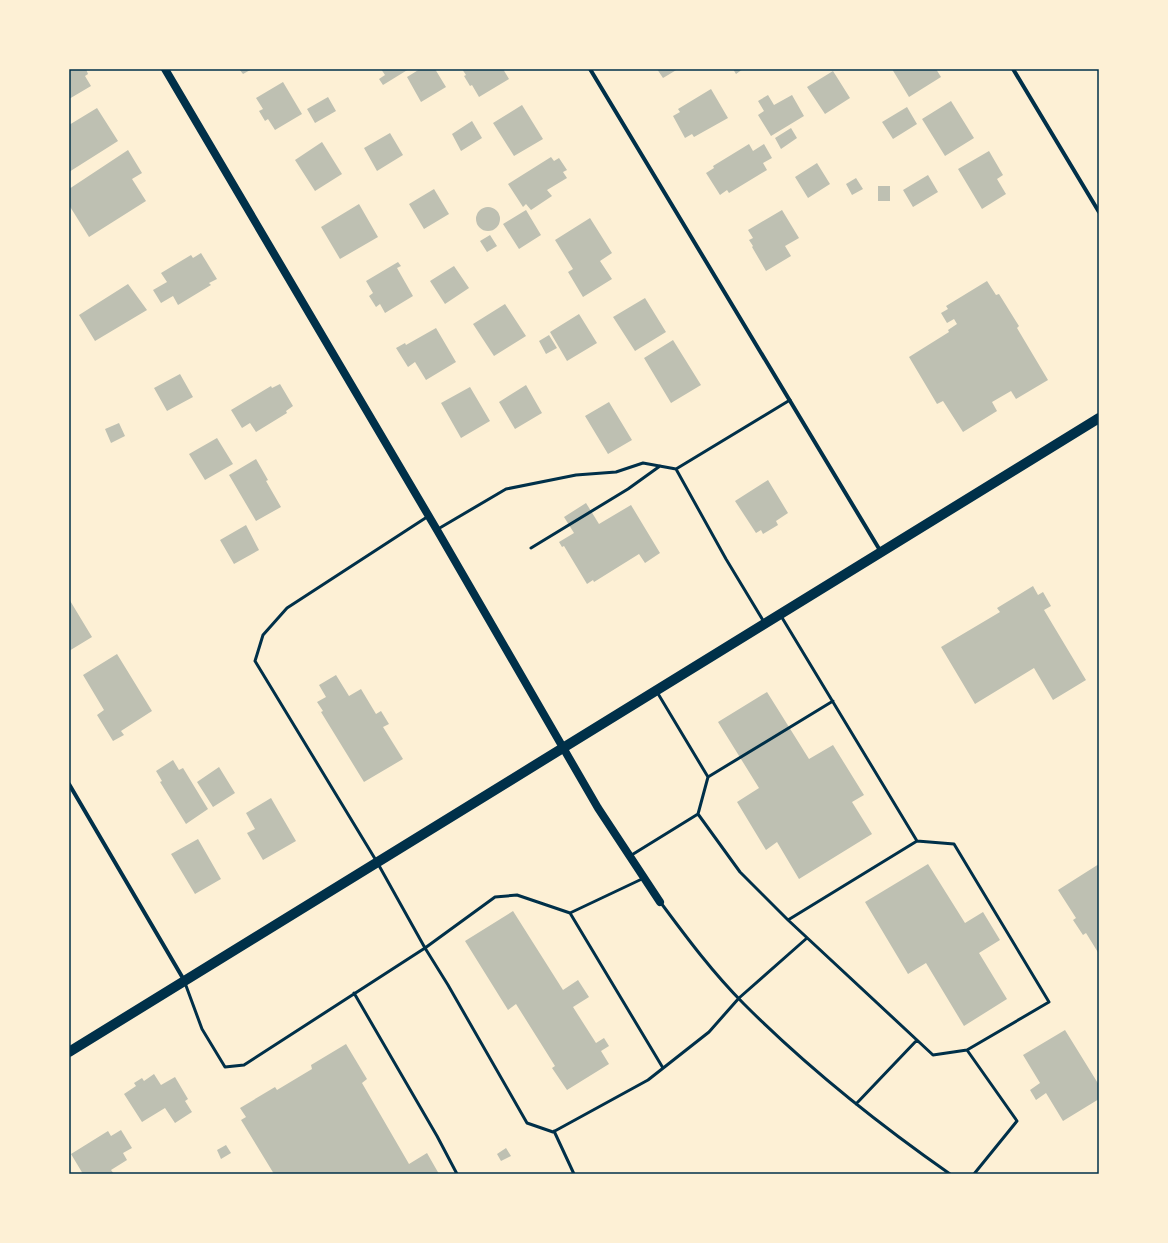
<svg xmlns="http://www.w3.org/2000/svg" width="1168" height="1243" font-family="Overpass,sans-serif">
<rect width="100%" height="100%" fill="#fdf0d5"/>
<path fill="#bec0b2" d="M 69,69 L 86,69 L 88,74 L 85,76 L 91,86 L 69,99 Z
M 239,69 L 252,69 L 243,74 Z
M 381,69 L 409,69 L 383,85 L 379,79 L 385,75 Z
M 420,69 L 435,69 L 446,87 L 421,102 L 407,77 Z
M 462,69 L 503,69 L 509,79 L 479,97 L 472,85 L 470,86 L 464,76 L 466,75 Z
M 657,69 L 678,69 L 663,78 Z
M 733,69 L 743,69 L 736,74 Z
M 892,69 L 936,69 L 941,77 L 909,97 Z
M 833,71 L 850,98 L 825,114 L 807,87 Z
M 283,82 L 302,114 L 275,130 L 268,119 L 265,121 L 259,111 L 263,109 L 256,98 Z
M 711,89 L 728,118 L 694,137 L 692,134 L 685,138 L 673,116 L 680,112 L 678,109 Z
M 768,95 L 774,105 L 792,95 L 804,116 L 771,136 L 758,115 L 764,111 L 758,101 Z
M 328,97 L 336,111 L 315,123 L 307,109 Z
M 951,101 L 974,138 L 945,156 L 922,119 Z
M 522,105 L 543,139 L 514,156 L 493,123 Z
M 907,107 L 917,124 L 893,139 L 882,122 Z
M 97,108 L 118,141 L 69,172 L 69,125 Z
M 472,121 L 482,138 L 461,151 L 452,134 Z
M 791,128 L 797,138 L 781,149 L 775,138 Z
M 390,133 L 403,155 L 377,171 L 364,148 Z
M 322,142 L 342,174 L 315,191 L 295,160 Z
M 749,144 L 753,151 L 764,144 L 772,158 L 763,163 L 767,170 L 729,193 L 727,190 L 720,195 L 706,173 L 714,168 L 713,166 Z
M 128,150 L 142,173 L 132,179 L 146,201 L 89,237 L 69,205 L 69,189 Z
M 989,151 L 1003,175 L 997,179 L 1006,194 L 982,209 L 958,169 Z
M 551,157 L 554,161 L 559,158 L 567,170 L 563,172 L 567,178 L 547,190 L 552,196 L 531,210 L 526,204 L 523,207 L 508,184 Z
M 817,163 L 830,184 L 808,198 L 795,177 Z
M 928,175 L 938,192 L 913,207 L 903,190 Z
M 856,178 L 863,189 L 852,195 L 846,184 Z
M 878,186 L 890,186 L 890,201 L 878,201 Z
M 434,189 L 449,214 L 424,229 L 409,204 Z
M 359,204 L 378,237 L 340,259 L 321,227 Z
M476 219a12 12 0 1 1 24 0a12 12 0 1 1-24 0Z
M 526,210 L 541,235 L 519,249 L 503,224 Z
M 782,210 L 799,238 L 785,246 L 791,256 L 766,271 L 752,247 L 753,246 L 749,240 L 753,238 L 748,230 Z
M 590,218 L 612,253 L 600,261 L 612,279 L 583,297 L 568,272 L 573,269 L 555,240 Z
M 490,235 L 497,246 L 487,252 L 480,241 Z
M 201,253 L 217,279 L 209,283 L 211,285 L 178,305 L 173,296 L 161,303 L 153,290 L 167,282 L 161,273 L 191,255 L 193,258 Z
M 398,262 L 401,266 L 397,268 L 413,296 L 385,313 L 380,304 L 376,307 L 369,296 L 373,293 L 366,281 Z
M 454,266 L 469,288 L 445,304 L 430,281 Z
M 987,281 L 996,295 L 999,294 L 1019,326 L 1017,328 L 1048,380 L 1016,399 L 1011,391 L 992,402 L 997,411 L 963,432 L 943,401 L 937,404 L 909,357 L 949,332 L 948,330 L 957,324 L 954,319 L 947,323 L 941,313 L 948,309 L 946,306 Z
M 128,284 L 147,310 L 95,341 L 79,315 Z
M 645,298 L 666,332 L 635,351 L 613,317 Z
M 505,304 L 526,336 L 494,356 L 473,324 Z
M 579,314 L 597,343 L 567,361 L 550,332 Z
M 436,328 L 456,362 L 426,380 L 415,362 L 408,367 L 396,348 L 405,343 L 406,345 Z
M 549,335 L 557,348 L 546,354 L 539,341 Z
M 673,340 L 701,385 L 671,403 L 644,358 Z
M 180,374 L 193,397 L 167,411 L 154,388 Z
M 280,384 L 293,406 L 286,411 L 287,413 L 256,432 L 250,423 L 242,428 L 231,410 L 271,386 L 272,388 Z
M 526,385 L 542,413 L 515,429 L 499,402 Z
M 470,387 L 490,421 L 461,438 L 441,403 Z
M 609,402 L 632,440 L 608,454 L 585,416 Z
M 119,423 L 125,436 L 111,443 L 105,429 Z
M 217,438 L 233,464 L 205,480 L 189,454 Z
M 256,459 L 268,480 L 266,481 L 281,507 L 256,521 L 229,475 Z
M 768,480 L 788,513 L 776,521 L 778,525 L 763,534 L 761,530 L 756,533 L 735,501 Z
M 586,503 L 599,524 L 631,505 L 660,553 L 645,563 L 639,554 L 594,582 L 593,580 L 587,584 L 564,546 L 562,547 L 559,542 L 574,533 L 564,517 Z
M 246,525 L 259,550 L 234,564 L 220,540 Z
M 1033,586 L 1038,595 L 1043,592 L 1051,606 L 1044,610 L 1086,680 L 1053,700 L 1034,668 L 975,704 L 941,647 L 1000,612 L 997,608 Z
M 69,599 L 92,637 L 69,651 Z
M 117,654 L 152,711 L 121,731 L 124,735 L 113,741 L 97,715 L 104,710 L 83,675 Z
M 336,675 L 349,696 L 361,689 L 376,714 L 381,711 L 389,724 L 383,727 L 403,759 L 364,782 L 321,712 L 323,711 L 317,702 L 326,697 L 319,685 Z
M 767,692 L 809,759 L 833,745 L 864,795 L 852,802 L 872,834 L 799,879 L 777,842 L 766,850 L 737,802 L 759,788 L 718,722 Z
M 173,760 L 179,770 L 183,768 L 208,809 L 186,824 L 160,782 L 162,781 L 156,771 Z
M 219,767 L 235,793 L 213,807 L 197,782 Z
M 271,798 L 296,841 L 263,860 L 247,833 L 255,829 L 246,813 Z
M 198,839 L 221,879 L 195,894 L 171,854 Z
M 928,864 L 965,923 L 983,912 L 1000,940 L 979,953 L 1007,999 L 964,1026 L 926,963 L 908,974 L 865,902 Z
M 1099,864 L 1099,954 L 1086,933 L 1083,935 L 1073,920 L 1076,918 L 1058,890 Z
M 513,911 L 563,990 L 578,980 L 589,997 L 573,1007 L 596,1043 L 604,1038 L 609,1046 L 601,1051 L 609,1064 L 567,1090 L 552,1068 L 555,1066 L 516,1004 L 508,1010 L 465,941 Z
M 1065,1030 L 1099,1085 L 1099,1099 L 1063,1121 L 1046,1093 L 1036,1100 L 1030,1090 L 1040,1083 L 1023,1055 Z
M 346,1044 L 367,1079 L 362,1083 L 409,1164 L 427,1153 L 439,1174 L 274,1174 L 241,1120 L 246,1117 L 240,1108 L 275,1087 L 277,1090 L 312,1069 L 311,1065 Z
M 154,1074 L 161,1085 L 175,1077 L 188,1099 L 185,1101 L 192,1112 L 175,1123 L 165,1108 L 142,1122 L 124,1094 L 136,1086 L 134,1083 L 142,1078 L 144,1081 Z
M 121,1130 L 132,1148 L 123,1153 L 127,1160 L 111,1170 L 114,1174 L 83,1174 L 71,1154 L 108,1131 L 111,1136 Z
M 226,1145 L 231,1153 L 221,1159 L 217,1150 Z
M 506,1148 L 511,1156 L 501,1161 L 497,1154 Z"/>
<g fill="none" stroke-linecap="round" stroke-linejoin="round">
<path stroke="#003049" stroke-width="3" d="M 676,469 L 726,559 L 764,622
M 427,517 L 287,608 L 263,635 L 255,661 L 377,862 L 425,948 L 448,985 L 527,1123 L 553,1132 L 648,1080 L 709,1032 L 739,998 L 807,938
M 438,529 L 506,489 L 576,475 L 616,472 L 643,463 L 676,469 L 790,400
M 531,548 L 628,489 L 660,466
M 781,616 L 917,841 L 788,920
M 657,692 L 708,777
M 833,701 L 708,777 L 698,814 L 740,872 L 788,920 L 933,1055 L 967,1050 L 1049,1002 L 954,844 L 917,841
M 630,856 L 698,814
M 661,903 C 687,938 713,973 744,1004 C 807,1067 877,1123 950,1174
M 570,913 L 663,1068
M 185,983 L 202,1029 L 225,1067 L 244,1065 L 425,948 L 495,897 L 517,895 L 570,913 L 644,878
M 354,993 L 437,1136 L 457,1174
M 967,1050 L 1017,1121 L 974,1174
M 856,1104 L 917,1040
M 554,1131 L 574,1174"/>
<path stroke="#003049" stroke-width="4" d="M 590,69 L 881,552
M 1013,69 L 1099,212
M 69,784 L 184,980"/>
<path stroke="#003049" stroke-width="8" d="M 165,69 L 437,530 L 598,808 L 660,902"/>
<path stroke="#003049" stroke-width="10" d="M 69,1052 L 1099,418"/>
</g>
<rect width="1168" height="1243" fill="none" stroke="#fdf0d5" stroke-width="140"/>
<rect x="70" y="70" width="1028" height="1103" fill="none" stroke="#003049" stroke-width="1.5"/>
</svg>
